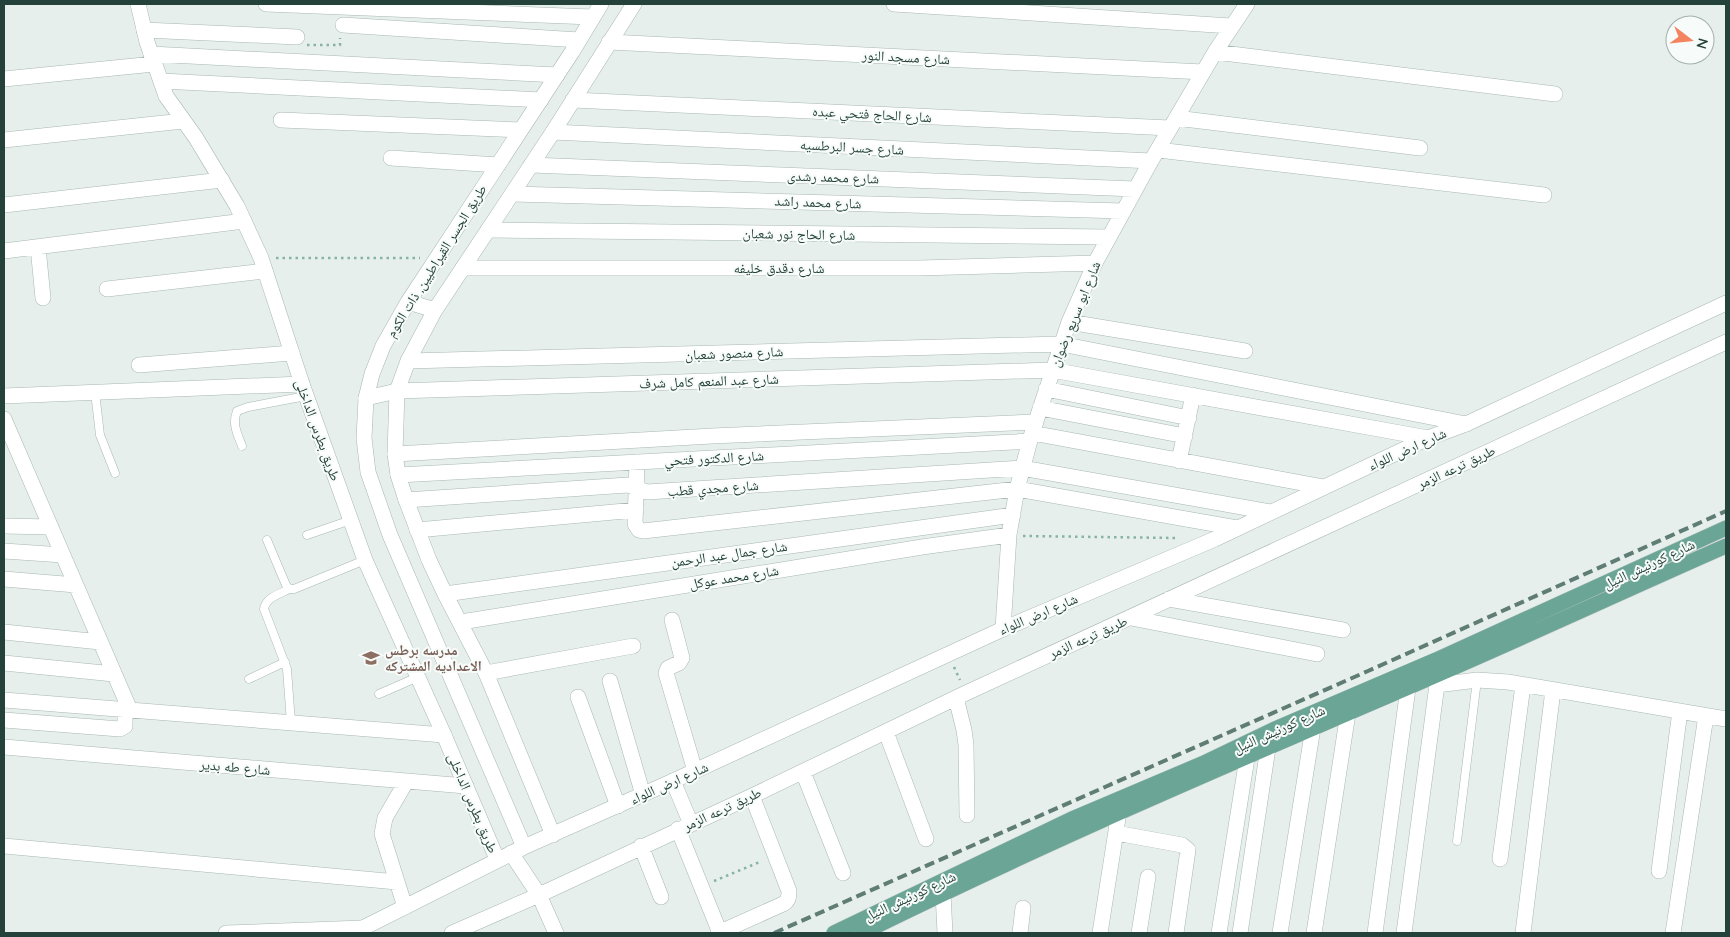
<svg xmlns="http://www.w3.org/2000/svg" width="1730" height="937" font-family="Quicksand,'Noto Naskh Arabic',sans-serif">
<rect width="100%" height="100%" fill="#e6efeb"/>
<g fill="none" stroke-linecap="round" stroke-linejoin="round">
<g stroke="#a8b8b2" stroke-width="9">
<path id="service" d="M 95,392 L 100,435 L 115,473
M 242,446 C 237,433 232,424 237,411 L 248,407 L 306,396
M 307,535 L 351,520
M 267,540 L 286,585 L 289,589 L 294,589 L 365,560
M 289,589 C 280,594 266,597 264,609 L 287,669 L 291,723
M 249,679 L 285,662
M 379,694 L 418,677
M 1457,841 L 1477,680"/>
</g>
<g stroke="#a8b8b2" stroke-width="16">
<path id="minor" d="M 266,4 L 592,17
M 894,4 L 1231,26
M 343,25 L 579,40
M 144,30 L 297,37
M 609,42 L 1203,72
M 1215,52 L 1555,94
M 151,54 L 557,75
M 4,79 L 154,64
M 161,81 L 541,100
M 573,100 L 1170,128
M 1176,118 L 1420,148
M 281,120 L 520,130
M 553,132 L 1151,161
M 4,140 L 183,121
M 1158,150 L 1544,195
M 391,158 L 498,165
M 531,165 L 1135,189
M 513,194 L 1123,211
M 4,205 L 222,180
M 488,230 L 1109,237
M 38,247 L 43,298
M 4,251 L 244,221
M 463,268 L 920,268 L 1095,263
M 107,289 L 265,271
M 1069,322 L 1245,351
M 408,361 L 1061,344 L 1466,424
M 139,365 L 292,353
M 1046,389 L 1189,418
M 4,396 L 302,384
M 366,398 L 397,391 L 1052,370 L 1428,438
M 1040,408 L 1185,436
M 4,419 L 130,710
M 1032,433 L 1324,487
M 395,454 L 712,436 L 1036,422
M 1179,461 L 1193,395
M 637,462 L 635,524 L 639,530 L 643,531 L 1017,489 L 1237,528
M 398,475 L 1030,441
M 406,500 L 628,485 L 647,492 L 1022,468 L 1270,512
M 4,526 L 51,527
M 417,530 L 636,510
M 4,551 L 63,555
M 4,579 L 76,585
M 445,594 L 1013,515
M 1169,599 L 1343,630
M 1131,618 L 1317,654
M 672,620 L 682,658 L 679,663 L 668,668 L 666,673 L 695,771
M 461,622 L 922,547 L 1009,535
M 1003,629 L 1009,535 L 1017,489 L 1032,433 L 1069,322 L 1095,263 L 1151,161 L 1215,52 L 1247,4
M 4,632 L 100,642
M 4,663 L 114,674
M 486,673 L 633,646
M 610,681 L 643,795
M 1437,685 L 1477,680 L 1508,682 L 1726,719
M 578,697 L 618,806
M 956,698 L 964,730 L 966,745 L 967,815
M 4,700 L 444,735
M 4,720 L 120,729 L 125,726 L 125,710
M 886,732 L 926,839
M 4,747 L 466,786
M 803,772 L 843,873
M 673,781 L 691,824
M 678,829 L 720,933
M 1116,833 L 1182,845 L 1188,850 L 1176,933
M 4,846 L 397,882
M 641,846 L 661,897
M 511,853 L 539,895 L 556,933
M 1500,859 L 1523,685
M 1659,871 L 1680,711
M 943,893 L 945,933
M 405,907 L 382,834 L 385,818 L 406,782
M 226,933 L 363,928
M 452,933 L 539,895 L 752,796 L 966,693 L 1726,342
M 718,933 L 783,904 C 788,901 789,898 789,891 L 752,796
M 1020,933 L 1023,908
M 1100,933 L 1119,812
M 1139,933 L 1148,877
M 1219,933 L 1247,758
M 1240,933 L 1268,748
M 1280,933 L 1313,728
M 1314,933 L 1348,713
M 1375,933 L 1408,688
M 1404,933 L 1438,677
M 1523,933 L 1553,690
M 1673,933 L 1706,716"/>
</g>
<g stroke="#a8b8b2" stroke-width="16">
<path id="tertiary" d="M 138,4 L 147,42 L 166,96 L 196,138 L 237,206 L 261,258 L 302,384 L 365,560 L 444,735 L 497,859
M 408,302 L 435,310
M 553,835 L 486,673 L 445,594 L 429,560 L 406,500 L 398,475 L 395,454 L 397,391 L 408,361 L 435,310 L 553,132 L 634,4
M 524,847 L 390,535 L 368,472 L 364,438 L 366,398 L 372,374 L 383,346 L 408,302 L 572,52 L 601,4
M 353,933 L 524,847 L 673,781 L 1003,629 L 1215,539 L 1428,438 L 1466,424 L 1726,303"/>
</g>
<g stroke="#c2cac8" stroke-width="16">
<path id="primary" d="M 834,933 L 1072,819 L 1204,763 L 1275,729 L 1436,660 L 1726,528
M 862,933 C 1040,845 1222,767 1404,689 C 1512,643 1619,593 1726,546"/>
</g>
<path stroke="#86b3a5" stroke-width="2.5" stroke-dasharray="2.5 4" stroke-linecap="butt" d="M 307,45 L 340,45 L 340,38
M 276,258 L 420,258
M 1023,536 L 1177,538
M 954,667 L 960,680
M 714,881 L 762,861"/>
<use href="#service" stroke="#fff" stroke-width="8"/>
<use href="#minor" stroke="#fff" stroke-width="15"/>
<use href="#tertiary" stroke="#fff" stroke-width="15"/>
<use href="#primary" stroke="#6aa596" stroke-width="15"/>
<path stroke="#5f7d75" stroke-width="4" stroke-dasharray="10 5" stroke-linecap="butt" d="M 774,933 L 1368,671 L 1726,511"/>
</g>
<defs>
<g id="school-bare" transform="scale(1.35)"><path d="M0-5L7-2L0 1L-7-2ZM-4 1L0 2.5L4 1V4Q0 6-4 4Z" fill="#8d6e63" stroke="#f7fbf9" stroke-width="2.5" paint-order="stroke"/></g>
</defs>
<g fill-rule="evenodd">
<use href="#school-bare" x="371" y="658"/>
</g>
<g text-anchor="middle" stroke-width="4" stroke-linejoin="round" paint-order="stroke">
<g font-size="14" fill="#24423a" stroke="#f7fbf9">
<text transform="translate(906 57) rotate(3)" y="5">شارع مسجد النور</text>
<text transform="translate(872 114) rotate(3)" y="5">شارع الحاج فتحي عبده</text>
<text transform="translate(852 147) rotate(3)" y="5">شارع جسر البرطسيه</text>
<text transform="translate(833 177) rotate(2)" y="5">شارع محمد رشدى</text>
<text transform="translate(818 202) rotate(2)" y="5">شارع محمد راشد</text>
<text transform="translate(799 234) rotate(1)" y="5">شارع الحاج نور شعبان</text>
<text transform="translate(436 261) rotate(-58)" y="5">طريق الجسر القيراطيين, ذات الكوم</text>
<text x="779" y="273">شارع دقدق خليفه</text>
<text transform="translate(1075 314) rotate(-68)" y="5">شارع ابو سريع رضوان</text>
<text transform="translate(734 353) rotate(-2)" y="5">شارع منصور شعبان</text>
<text transform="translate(709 381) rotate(-2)" y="5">شارع عبد المنعم كامل شرف</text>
<text transform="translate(318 430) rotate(70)" y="5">طريق بطرس الداخلى</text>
<text transform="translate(1407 449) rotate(-24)" y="5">شارع ارض اللواء</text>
<text transform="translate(714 458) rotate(-3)" y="5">شارع الدكتور فتحي</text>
<text transform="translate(1456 467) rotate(-25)" y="5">طريق ترعه الزمر</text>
<text transform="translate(713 488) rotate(-4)" y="5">شارع مجدي قطب</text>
<text transform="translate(729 554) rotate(-8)" y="5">شارع جمال عبد الرحمن</text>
<text transform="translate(1649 564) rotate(-25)" y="5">شارع كورنيش النيل</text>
<text transform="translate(734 577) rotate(-9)" y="5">شارع محمد عوكل</text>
<text transform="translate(1038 614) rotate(-23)" y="5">شارع ارض اللواء</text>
<text transform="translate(1088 637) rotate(-24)" y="5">طريق ترعه الزمر</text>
<text transform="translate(1279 729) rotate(-24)" y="5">شارع كورنيش النيل</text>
<text transform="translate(235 767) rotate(5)" y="5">شارع طه بدير</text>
<text transform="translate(669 783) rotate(-24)" y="5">شارع ارض اللواء</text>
<text transform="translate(473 803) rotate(67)" y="5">طريق بطرس الداخلى</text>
<text transform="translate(722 809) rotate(-25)" y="5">طريق ترعه الزمر</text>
<text transform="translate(910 896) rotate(-25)" y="5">شارع كورنيش النيل</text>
</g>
<g font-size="14" font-weight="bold" fill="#785e54" stroke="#f7fbf9" text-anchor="start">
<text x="385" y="655">مدرسه برطس<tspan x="385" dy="16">الاعداديه المشتركه</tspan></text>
</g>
</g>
<rect width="1730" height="937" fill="none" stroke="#24423a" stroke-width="10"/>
<g transform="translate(1690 40) rotate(106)"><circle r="24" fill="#f7fbf9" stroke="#a3b1ad"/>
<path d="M0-4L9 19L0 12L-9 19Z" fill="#f4845f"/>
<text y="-8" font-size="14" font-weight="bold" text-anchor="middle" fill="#24423a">N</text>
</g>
</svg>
